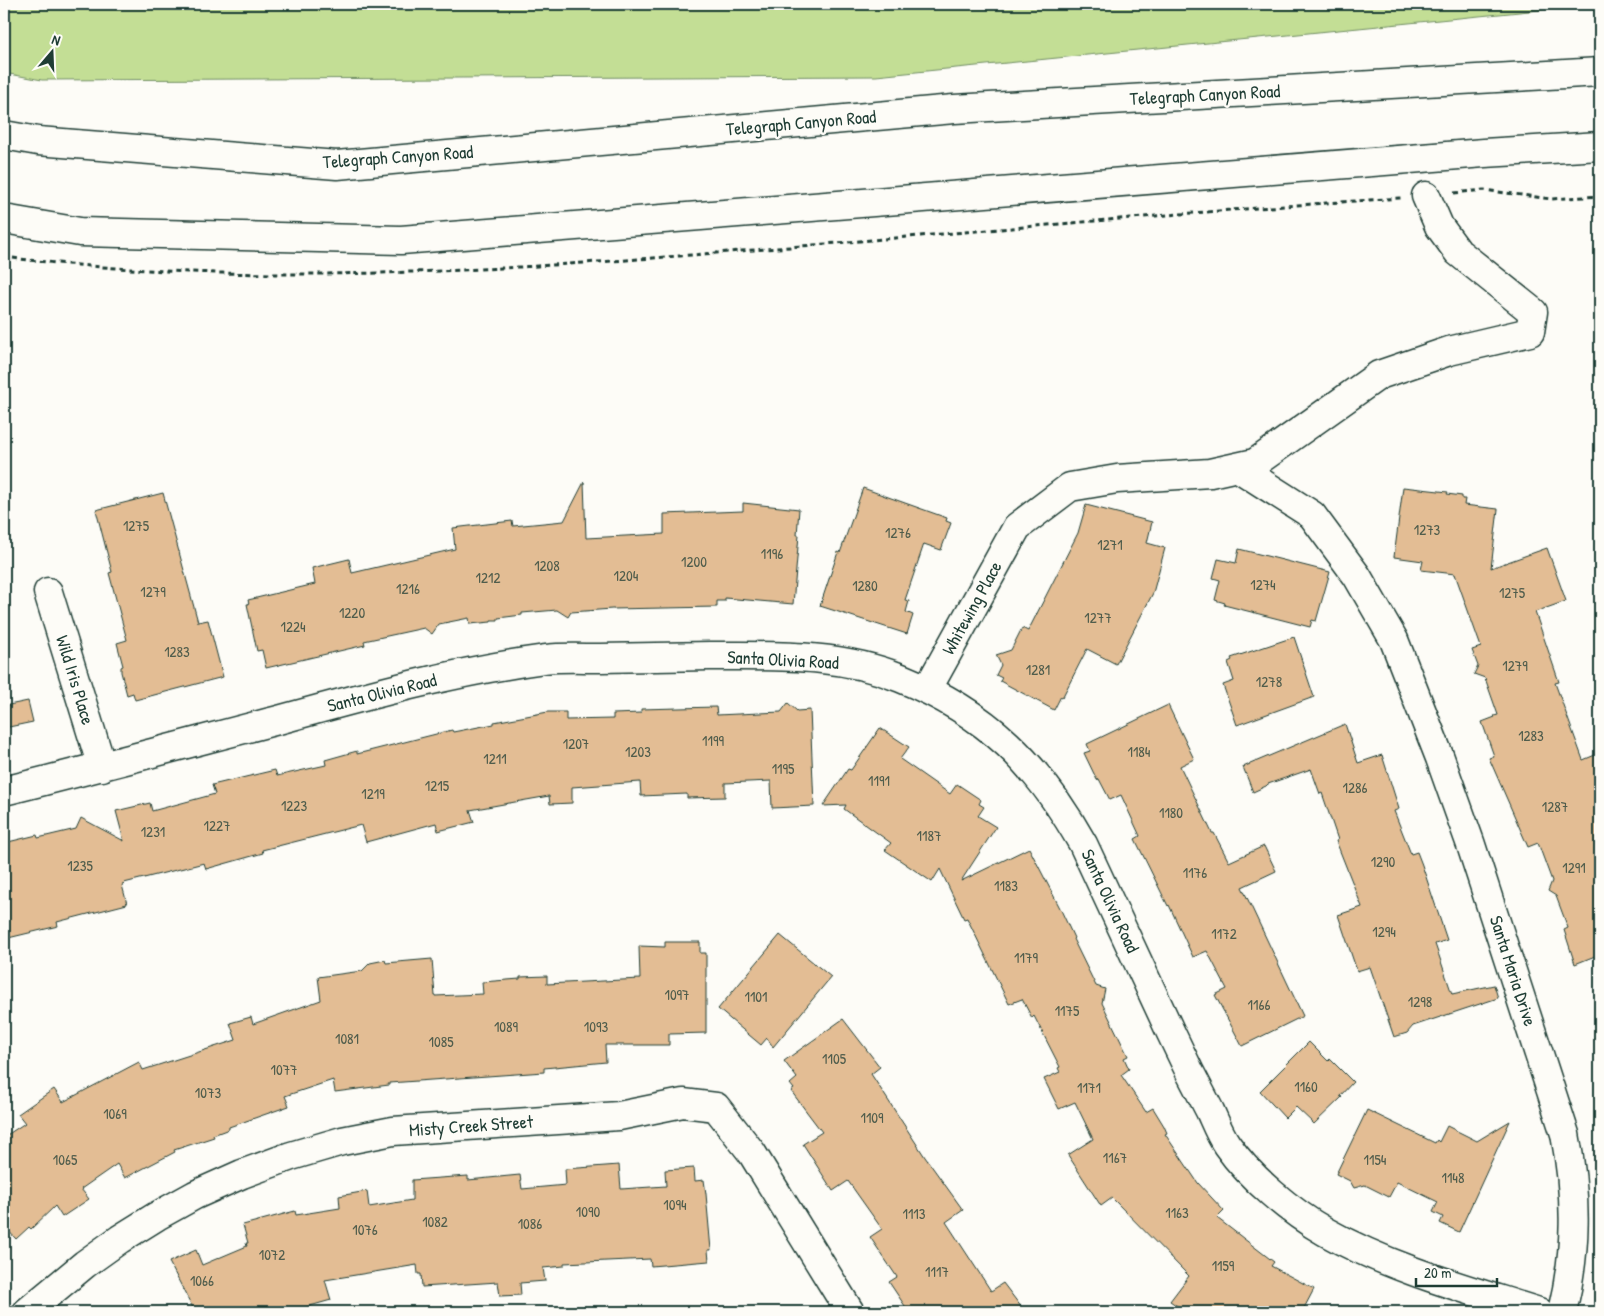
<svg xmlns="http://www.w3.org/2000/svg" width="1604" height="1316" font-family="'Patrick Hand',sans-serif">
<rect width="100%" height="100%" fill="#fdfcf7"/>
<filter id="ink" filterUnits="userSpaceOnUse"><feTurbulence type="fractalNoise" baseFrequency=".02" numOctaves="2"/><feDisplacementMap in="SourceGraphic" scale="10" xChannelSelector="R" yChannelSelector="G"/><feConvolveMatrix kernelMatrix="1 2 1 2 8 2 1 2 1" color-interpolation-filters="sRGB"/></filter>
<g filter="url(#ink)">
<path fill="#c3de95" stroke="#718e64" d="M 4,4 L 1600,4 L 876,76 L 42,80 L 4,73 Z"/>
<path fill="#e3bd94" stroke="#1f3d34" d="M 584,482 L 586,538 L 664,534 L 664,514 L 743,511 L 743,503 L 799,509 L 797,535 L 799,535 L 793,604 L 725,598 L 725,601 L 717,601 L 717,607 L 612,609 L 571,612 L 568,617 L 557,610 L 522,613 L 522,615 L 498,618 L 498,620 L 491,620 L 491,622 L 470,624 L 469,618 L 439,624 L 432,634 L 424,628 L 364,641 L 365,645 L 266,668 L 262,650 L 257,651 L 247,604 L 249,604 L 248,600 L 315,584 L 312,568 L 349,559 L 352,573 L 455,549 L 453,528 L 512,521 L 513,526 L 564,521 Z
M 1403,487 L 1448,492 L 1447,494 L 1462,496 L 1462,499 L 1465,499 L 1464,505 L 1498,509 L 1491,568 L 1547,548 L 1566,601 L 1535,612 L 1559,682 L 1555,683 L 1583,760 L 1600,753 L 1600,954 L 1575,964 L 1564,930 L 1568,928 L 1556,896 L 1548,891 L 1552,881 L 1538,843 L 1528,847 L 1489,758 L 1494,756 L 1482,722 L 1495,717 L 1494,716 L 1498,715 L 1485,678 L 1474,674 L 1478,666 L 1472,650 L 1481,647 L 1455,574 L 1421,570 L 1423,561 L 1394,557 Z
M 863,488 L 947,518 L 946,521 L 951,523 L 941,550 L 924,544 L 905,600 L 909,601 L 906,612 L 913,615 L 907,634 L 820,606 L 838,552 L 840,553 Z
M 163,493 L 198,622 L 208,620 L 223,677 L 135,700 L 133,693 L 127,695 L 121,672 L 121,667 L 123,666 L 117,643 L 127,640 L 109,573 L 112,572 L 96,510 Z
M 1086,505 L 1152,522 L 1147,543 L 1165,548 L 1153,593 L 1116,664 L 1087,649 L 1062,698 L 1061,696 L 1054,710 L 1000,681 L 1002,678 L 996,675 L 1001,665 L 996,655 L 1011,650 L 1022,628 L 1028,631 L 1078,533 Z
M 1239,549 L 1330,572 L 1316,621 L 1312,620 L 1310,627 L 1224,605 L 1225,603 L 1215,600 L 1220,580 L 1213,578 L 1218,559 L 1236,563 Z
M 1294,637 L 1314,697 L 1237,725 L 1223,685 L 1234,681 L 1228,662 L 1232,660 L 1231,658 Z
M 28,701 L 33,722 L 4,728 L 4,706 Z
M 788,703 L 797,711 L 810,710 L 814,806 L 772,808 L 771,781 L 725,783 L 725,797 L 687,798 L 687,794 L 641,796 L 640,782 L 572,787 L 572,803 L 550,804 L 549,796 L 470,810 L 474,822 L 438,831 L 436,823 L 366,842 L 361,825 L 262,850 L 263,853 L 206,869 L 204,863 L 124,883 L 125,884 L 122,885 L 127,904 L 57,922 L 58,926 L 4,939 L 4,843 L 37,835 L 38,838 L 76,829 L 81,818 L 124,841 L 116,811 L 150,803 L 152,811 L 215,794 L 212,785 L 275,770 L 277,776 L 326,765 L 325,760 L 357,751 L 357,754 L 452,730 L 453,732 L 494,724 L 494,722 L 548,712 L 566,712 L 566,720 L 613,719 L 613,714 L 641,713 L 641,709 L 716,707 L 717,715 L 781,712 Z
M 1168,705 L 1194,759 L 1180,766 L 1212,833 L 1214,833 L 1229,862 L 1264,846 L 1276,871 L 1242,887 L 1303,1016 L 1242,1046 L 1215,995 L 1227,989 L 1207,951 L 1193,957 L 1169,905 L 1168,906 L 1135,839 L 1140,836 L 1121,795 L 1110,800 L 1099,779 L 1097,780 L 1084,753 L 1090,751 L 1087,744 Z
M 1345,724 L 1358,763 L 1382,755 L 1399,809 L 1394,811 L 1411,854 L 1417,852 L 1422,865 L 1447,940 L 1435,944 L 1452,994 L 1494,985 L 1498,998 L 1413,1026 L 1407,1033 L 1394,1037 L 1370,967 L 1357,971 L 1338,915 L 1362,907 L 1336,841 L 1338,840 L 1322,793 L 1320,794 L 1311,769 L 1268,784 L 1266,786 L 1253,792 L 1243,767 Z
M 880,728 L 909,747 L 900,759 L 950,794 L 957,784 L 981,800 L 979,804 L 984,807 L 978,816 L 996,827 L 961,881 L 1029,848 L 1060,908 L 1074,938 L 1073,939 L 1096,986 L 1105,989 L 1102,1003 L 1128,1056 L 1124,1058 L 1129,1069 L 1121,1075 L 1146,1112 L 1153,1108 L 1164,1126 L 1167,1133 L 1165,1134 L 1198,1183 L 1224,1211 L 1217,1218 L 1274,1262 L 1271,1266 L 1314,1289 L 1302,1312 L 1186,1312 L 1170,1301 L 1189,1276 L 1112,1198 L 1101,1206 L 1068,1155 L 1093,1139 L 1075,1102 L 1059,1109 L 1044,1079 L 1060,1072 L 1058,1068 L 1060,1067 L 1034,1016 L 1032,1018 L 1022,999 L 1009,1004 L 967,918 L 964,919 L 940,869 L 932,882 L 885,850 L 891,843 L 844,809 L 846,805 L 823,806 L 848,769 L 851,770 Z
M 780,935 L 831,977 L 773,1047 L 767,1038 L 761,1045 L 718,1009 Z
M 665,942 L 700,942 L 700,953 L 706,953 L 706,1033 L 669,1034 L 669,1045 L 605,1045 L 606,1062 L 544,1068 L 544,1072 L 389,1083 L 389,1085 L 335,1092 L 333,1080 L 285,1096 L 289,1106 L 229,1127 L 229,1129 L 213,1135 L 214,1137 L 174,1150 L 175,1152 L 125,1178 L 117,1164 L 81,1189 L 89,1199 L 62,1217 L 55,1206 L 31,1229 L 29,1227 L 16,1239 L 4,1226 L 4,1137 L 25,1123 L 18,1114 L 54,1089 L 63,1102 L 139,1062 L 143,1070 L 236,1040 L 230,1023 L 251,1017 L 253,1024 L 321,1000 L 318,977 L 362,971 L 370,963 L 385,960 L 386,963 L 432,959 L 435,996 L 483,994 L 482,982 L 520,979 L 520,977 L 547,976 L 547,984 L 640,979 L 639,946 L 665,947 Z
M 843,1019 L 880,1067 L 871,1074 L 925,1157 L 963,1210 L 946,1222 L 991,1291 L 1003,1283 L 1025,1312 L 909,1312 L 889,1282 L 897,1277 L 870,1237 L 882,1229 L 848,1181 L 833,1191 L 803,1144 L 822,1132 L 791,1091 L 794,1089 L 790,1084 L 797,1078 L 784,1061 Z
M 1309,1042 L 1328,1061 L 1330,1059 L 1353,1082 L 1340,1096 L 1342,1097 L 1314,1124 L 1296,1107 L 1285,1118 L 1260,1091 Z
M 1367,1110 L 1435,1143 L 1437,1140 L 1439,1142 L 1447,1126 L 1477,1141 L 1510,1121 L 1459,1232 L 1440,1223 L 1443,1217 L 1433,1212 L 1438,1202 L 1397,1182 L 1389,1197 L 1365,1185 L 1354,1188 L 1350,1181 L 1336,1174 Z
M 619,1165 L 621,1189 L 666,1186 L 665,1170 L 694,1168 L 695,1181 L 704,1180 L 706,1194 L 711,1250 L 708,1250 L 709,1261 L 651,1266 L 650,1259 L 564,1263 L 564,1266 L 543,1268 L 545,1281 L 520,1283 L 521,1295 L 500,1296 L 498,1282 L 422,1287 L 421,1274 L 418,1274 L 417,1265 L 325,1280 L 331,1300 L 289,1312 L 195,1312 L 169,1262 L 196,1250 L 202,1265 L 247,1246 L 246,1243 L 248,1243 L 243,1225 L 295,1211 L 296,1215 L 340,1208 L 339,1196 L 367,1191 L 369,1207 L 412,1200 L 412,1180 L 468,1176 L 468,1180 L 520,1175 L 522,1189 L 566,1185 L 565,1169 Z"/>
<g fill="none" stroke-linecap="round" stroke-linejoin="round">
<g stroke="#1f3d34" stroke-width="31">
<path id="minor" d="M 1237,467 L 1312,515 L 1357,576 L 1394,640 L 1440,758 L 1471,845 L 1565,1134 C 1577,1196 1577,1251 1562,1312
M 48,592 L 102,767
M 927,690 L 1017,527 L 1070,487 L 1117,479 L 1210,473 L 1255,463 L 1379,375 L 1449,351 L 1530,332 L 1533,312 L 1458,252 L 1439,226 L 1426,196
M 4,791 C 97,768 190,743 282,719 C 369,695 456,671 545,659 C 562,657 581,658 598,658 C 635,657 672,657 710,656 C 775,656 839,653 901,678 C 987,713 1038,764 1083,844 C 1112,907 1142,970 1171,1033 C 1183,1059 1196,1085 1210,1111 C 1215,1122 1220,1135 1227,1145 C 1250,1178 1291,1212 1326,1232 C 1392,1269 1467,1289 1539,1312
M 27,1312 L 85,1264 L 120,1239 L 157,1216 L 195,1195 L 242,1174 L 291,1156 L 342,1141 L 393,1131 L 619,1116 L 683,1103 L 716,1107 L 752,1153 L 850,1312"/>
</g>
<g stroke="#1f3d34" stroke-width="31">
<path id="major" d="M 4,135 L 38,141 L 337,165 L 954,109 L 1600,72
M 4,219 L 80,232 L 401,240 L 1484,153 L 1600,146"/>
</g>
<path stroke="#1f3d34" stroke-width="3" stroke-dasharray="5 4" stroke-linecap="butt" d="M 1454,193 L 1484,190 L 1551,199 L 1600,196
M 4,257 C 249,288 496,271 741,251 C 961,233 1181,212 1401,198"/>
<use href="#minor" stroke="#fdfcf7" stroke-width="28"/>
<use href="#major" stroke="#fdfcf7" stroke-width="28"/>
</g>
</g>
<g text-anchor="middle" stroke-width="5" stroke-linejoin="round" paint-order="stroke">
<g font-size="15" fill="#505d4c">
<text x="136" y="531">1275</text>
<text x="1427" y="535">1273</text>
<text x="898" y="538">1276</text>
<text x="1110" y="550">1271</text>
<text x="772" y="559">1196</text>
<text x="694" y="567">1200</text>
<text x="547" y="571">1208</text>
<text x="626" y="581">1204</text>
<text x="488" y="583">1212</text>
<text x="1263" y="590">1274</text>
<text x="865" y="591">1280</text>
<text x="408" y="594">1216</text>
<text x="153" y="597">1279</text>
<text x="1512" y="598">1275</text>
<text x="352" y="618">1220</text>
<text x="1098" y="623">1277</text>
<text x="293" y="632">1224</text>
<text x="177" y="657">1283</text>
<text x="1515" y="671">1279</text>
<text x="1038" y="675">1281</text>
<text x="1269" y="687">1278</text>
<text x="1531" y="741">1283</text>
<text x="713" y="746">1199</text>
<text x="576" y="749">1207</text>
<text x="638" y="757">1203</text>
<text x="1139" y="757">1184</text>
<text x="495" y="764">1211</text>
<text x="783" y="774">1195</text>
<text x="879" y="786">1191</text>
<text x="437" y="791">1215</text>
<text x="1355" y="793">1286</text>
<text x="373" y="799">1219</text>
<text x="294" y="811">1223</text>
<text x="1555" y="812">1287</text>
<text x="1171" y="818">1180</text>
<text x="217" y="831">1227</text>
<text x="153" y="837">1231</text>
<text x="929" y="841">1187</text>
<text x="1383" y="867">1290</text>
<text x="80" y="871">1235</text>
<text x="1574" y="873">1291</text>
<text x="1195" y="878">1176</text>
<text x="1006" y="891">1183</text>
<text x="1384" y="937">1294</text>
<text x="1224" y="939">1172</text>
<text x="1026" y="963">1179</text>
<text x="677" y="1000">1097</text>
<text x="756" y="1002">1101</text>
<text x="1420" y="1007">1298</text>
<text x="1259" y="1010">1166</text>
<text x="1067" y="1016">1175</text>
<text x="506" y="1032">1089</text>
<text x="596" y="1032">1093</text>
<text x="347" y="1044">1081</text>
<text x="441" y="1047">1085</text>
<text x="834" y="1064">1105</text>
<text x="284" y="1075">1077</text>
<text x="1306" y="1092">1160</text>
<text x="1089" y="1093">1171</text>
<text x="208" y="1098">1073</text>
<text x="115" y="1119">1069</text>
<text x="872" y="1123">1109</text>
<text x="1115" y="1163">1167</text>
<text x="65" y="1165">1065</text>
<text x="1375" y="1165">1154</text>
<text x="1453" y="1183">1148</text>
<text x="675" y="1210">1094</text>
<text x="588" y="1217">1090</text>
<text x="1177" y="1218">1163</text>
<text x="914" y="1219">1113</text>
<text x="435" y="1227">1082</text>
<text x="530" y="1229">1086</text>
<text x="365" y="1235">1076</text>
<text x="272" y="1260">1072</text>
<text x="1223" y="1271">1159</text>
<text x="937" y="1277">1117</text>
<text x="202" y="1286">1066</text>
</g>
<g font-size="18" fill="#1f3d34" stroke="#fdfcf7">
<text transform="translate(1205 95) rotate(-3)" y="6">Telegraph Canyon Road</text>
<text transform="translate(801 123) rotate(-5)" y="6">Telegraph Canyon Road</text>
<text transform="translate(398 157) rotate(-4)" y="6">Telegraph Canyon Road</text>
<text transform="translate(972 608) rotate(-61)" y="6">Whitewing Place</text>
<text transform="translate(783 660) rotate(3)" y="6">Santa Olivia Road</text>
<text transform="translate(75 680) rotate(73)" y="6">Wild Iris Place</text>
<text transform="translate(382 693) rotate(-14)" y="6">Santa Olivia Road</text>
<text transform="translate(1110 901) rotate(65)" y="6">Santa Olivia Road</text>
<text transform="translate(1513 971) rotate(72)" y="6">Santa Maria Drive</text>
<text transform="translate(471 1126) rotate(-4)" y="6">Misty Creek Street</text>
</g>
</g>
<rect width="1604" height="1316" fill="none" stroke="#fdfcf7" stroke-width="20"/>
<rect x="10" y="10" width="1584" height="1296" fill="none" stroke="#1f3d34" stroke-width="2" filter="url(#ink)"/>
<g transform="translate(52 52) rotate(19)" stroke="#fdfcf7" stroke-width="4" paint-order="stroke">
<path d="M0-4L9 19L0 12L-9 19Z" fill="#1f3d34"/>
<text y="-8" font-size="14" font-weight="bold" text-anchor="middle" fill="#1f3d34">N</text>
</g>
<path d="M1416 1278v8h81v-8" fill="none" stroke="#1f3d34" stroke-width="2.5"/>
<text x="1424" y="1278" font-size="15" fill="#1f3d34" stroke="#fdfcf7" stroke-width="4" paint-order="stroke">20 m</text>
</svg>
